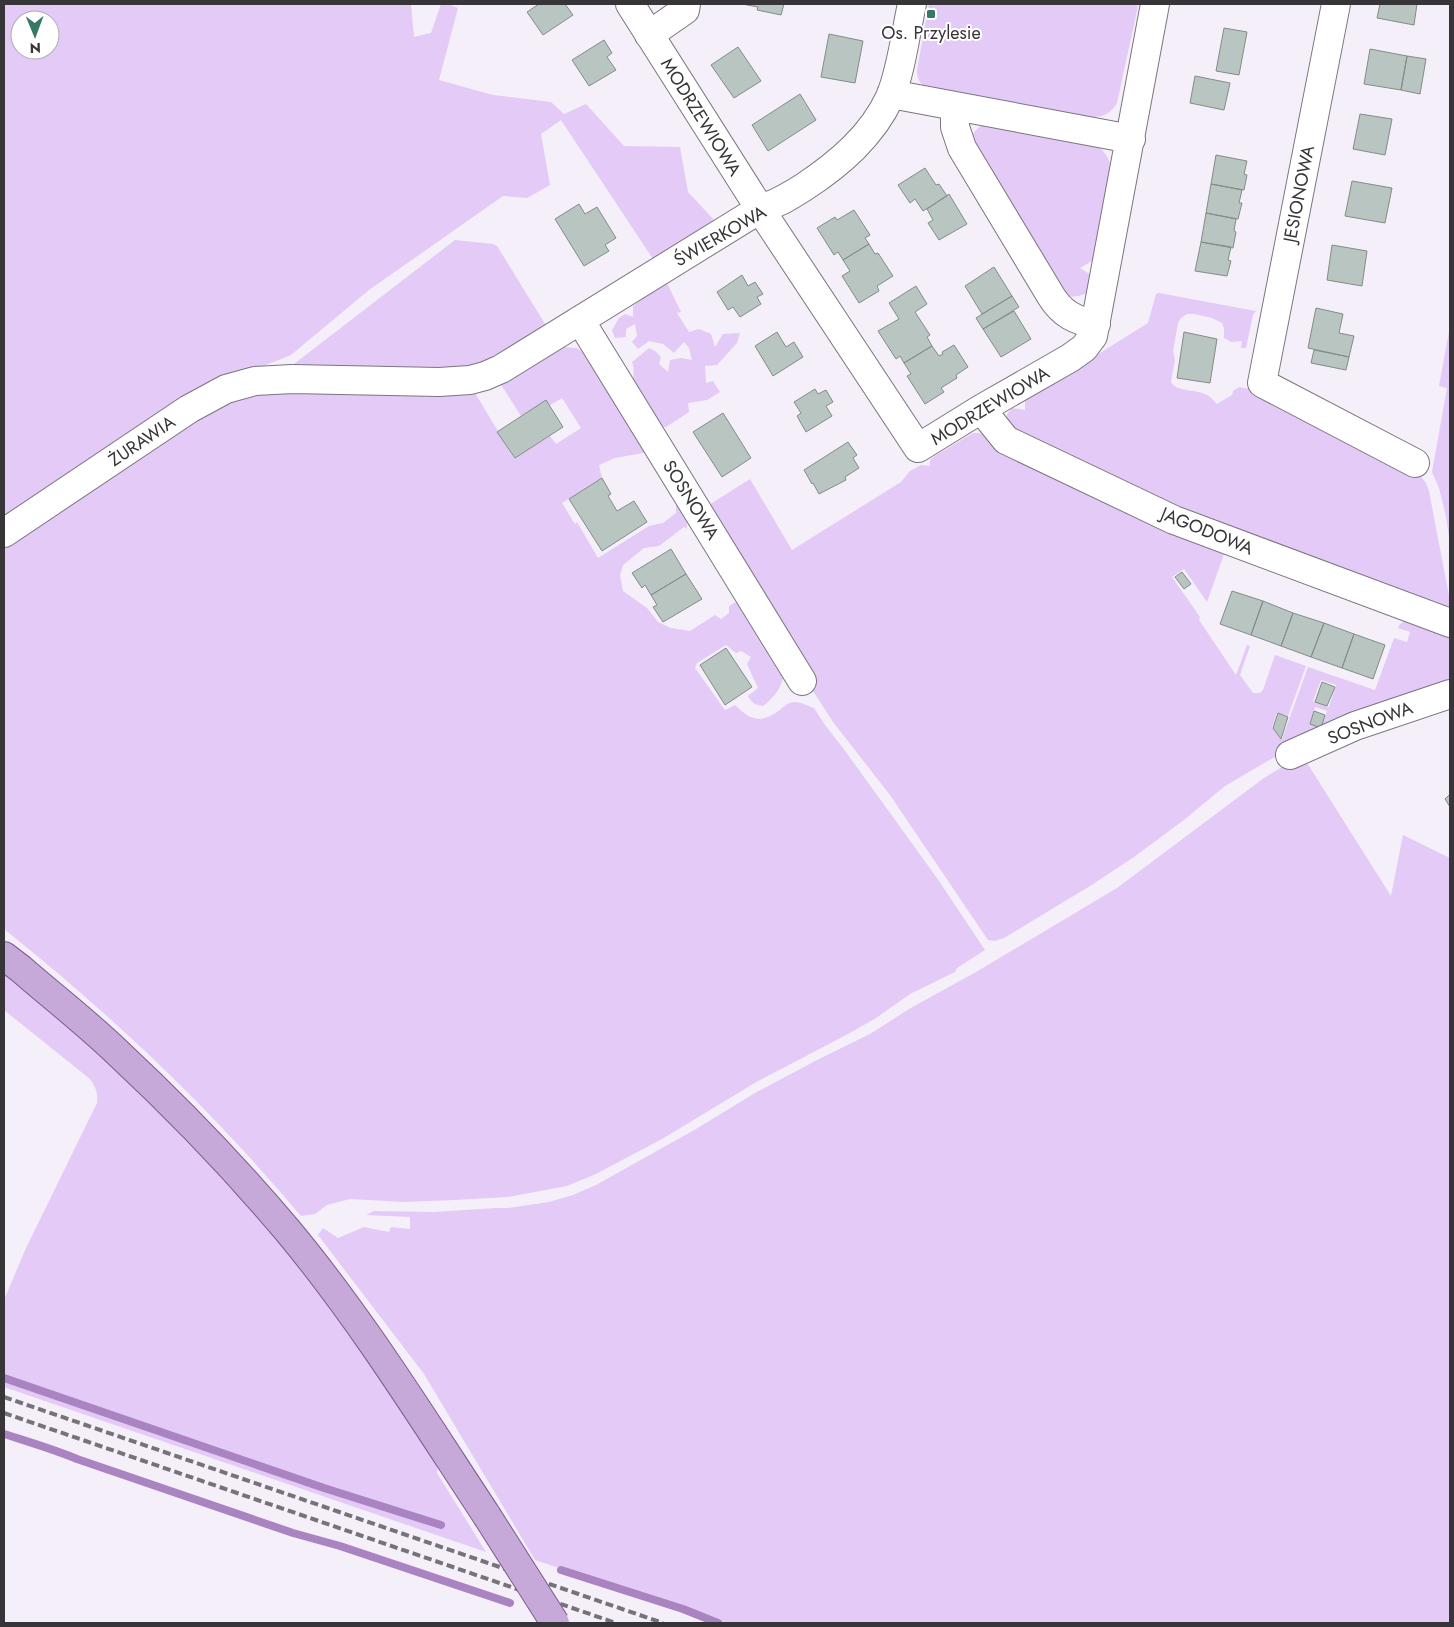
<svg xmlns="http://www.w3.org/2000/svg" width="1454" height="1627" font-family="Jost,sans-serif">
<rect width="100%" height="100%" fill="#f5eff9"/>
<path fill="#e4caf6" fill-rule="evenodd" d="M 4,4 L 411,4 L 414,37 L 431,33 L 441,4 L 448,4 L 458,8 L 439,80 L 493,95 L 551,102 L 564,114 L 586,104 L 624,146 L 680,147 L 688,192 L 716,222 L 653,259 L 561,120 L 541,134 L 550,185 L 527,198 L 503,196 L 369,290 L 291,355 L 191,395 L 4,522 ZM 20,20 L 50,20 L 50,50 L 20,50 Z
M 929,4 L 1135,4 L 1138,6 L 1117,103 C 1111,113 1104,117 1093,117 L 924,86 C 918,81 917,77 917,70 Z
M 982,125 L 1096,145 C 1106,152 1110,160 1112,171 L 1097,258 L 1080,268 L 1094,277 L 1090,290 L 1085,294 L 1078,296 L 1068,297 L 1061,292 L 970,138 L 976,130 Z
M 455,240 L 493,244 L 497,246 L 547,327 L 525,344 L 478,365 L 449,371 L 384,372 L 328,366 L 290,367 Z
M 666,281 L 681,312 L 677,313 L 689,332 L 699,329 L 711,334 L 715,347 L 723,334 L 740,333 L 737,343 L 717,365 L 705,366 L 706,383 L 713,381 L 720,392 L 707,400 L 688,403 L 689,412 L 666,427 L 658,426 L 629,393 C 632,382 636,373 632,362 L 649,348 L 655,351 L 661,357 L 659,364 L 668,372 L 670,360 L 681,358 L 692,360 L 689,348 L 684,342 L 674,353 L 663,344 L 649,341 L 638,349 L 632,342 L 637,336 L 635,324 L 626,329 L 626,337 L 615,338 L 612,330 L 619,318 L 625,314 L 633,317 L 633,306 Z
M 1159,293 L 1256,311 L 1253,315 L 1246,348 L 1241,348 L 1242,341 L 1231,342 L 1224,338 L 1224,328 L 1222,323 L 1212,318 L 1194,314 L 1187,314 L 1181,318 L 1178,323 L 1173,351 L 1175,360 L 1171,382 C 1177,392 1194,389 1205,394 C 1210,396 1213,400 1217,404 L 1232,395 L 1233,391 L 1239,387 L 1268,392 L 1415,469 L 1426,483 L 1429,491 L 1450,601 L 1450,617 L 1246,540 L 1029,443 L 1006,422 L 1007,414 L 1012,408 L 1025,410 L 1025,400 L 1148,323 L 1156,294 Z
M 1450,326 L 1450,543 L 1446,517 L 1439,488 L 1432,472 L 1447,388 L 1439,386 Z
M 563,347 L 577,348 L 589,357 L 649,452 L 615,458 L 599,465 L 602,478 L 562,503 L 575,524 L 577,522 L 598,558 L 649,526 L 663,523 L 676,513 L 676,503 L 681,504 L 687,518 L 687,529 L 684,527 L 659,546 L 644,548 L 623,565 L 620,575 L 623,591 L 647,608 L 658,622 L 671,628 L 690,631 L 715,615 L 721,619 L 729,613 L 729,606 L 741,599 L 784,675 C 781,688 774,698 763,706 C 755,705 752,703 748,696 L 758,688 L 747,664 L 751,657 L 741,651 L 736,653 L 726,645 L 697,663 L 695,668 L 725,710 L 735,705 C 749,719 759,724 777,712 C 783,708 787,702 795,702 C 801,702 808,706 814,708 L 825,725 L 843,748 L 937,878 L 985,950 L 957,968 L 955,972 L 910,994 L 876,1018 L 848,1034 L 758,1081 L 662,1139 L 596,1174 L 567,1186 L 508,1197 L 454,1200 L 405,1202 L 350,1199 L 327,1205 L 315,1214 L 301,1216 C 212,1110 112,1015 4,929 L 4,547 L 192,419 L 216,406 L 269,391 L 453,395 L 475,393 L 514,458 L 550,436 L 556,444 L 581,428 L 562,398 L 549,406 L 545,401 L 521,416 L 500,383 Z
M 973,433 L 979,433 L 988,436 L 1140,516 L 1224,554 L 1207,602 L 1184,569 L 1172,577 L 1200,617 L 1199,620 L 1236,675 L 1247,645 L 1250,646 L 1240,675 L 1253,693 L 1260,693 L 1263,690 L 1275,655 L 1306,666 L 1288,716 L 1277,713 L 1272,727 L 1281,739 L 1282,739 L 1308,667 L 1375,690 L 1394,638 L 1407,642 L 1410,632 L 1398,628 L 1400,624 L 1407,619 L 1450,633 L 1450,685 L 1278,755 L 1225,786 L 1184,820 L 1134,857 L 1090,886 L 1004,938 L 994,941 L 988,940 L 890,795 L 833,722 L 806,680 L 709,505 L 750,479 L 792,550 L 901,482 L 910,471 L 921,465 L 930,466 L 930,460 L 935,456 ZM 1321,680 L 1336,685 L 1329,707 L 1313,701 ZM 1315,707 L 1327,711 L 1321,728 L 1310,724 Z
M 1302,755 L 1391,896 L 1403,835 L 1450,858 L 1450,1623 L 718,1623 L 683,1609 L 535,1560 L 424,1374 L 318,1235 L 323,1228 L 338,1238 L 364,1227 L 389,1232 L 391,1227 L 410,1229 L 410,1217 L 366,1215 L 374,1211 L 434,1212 L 496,1208 L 508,1208 L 549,1202 L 573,1195 L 596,1185 L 696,1129 L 755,1093 L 819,1059 L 870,1034 L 909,1009 L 976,972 L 1117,888 L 1264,778 Z
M 4,973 L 104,1054 L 215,1164 L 337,1309 L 438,1460 L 437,1473 L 486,1552 L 4,1387 L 4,1300 L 26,1248 L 97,1103 C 98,1093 96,1087 90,1079 L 4,1010 Z"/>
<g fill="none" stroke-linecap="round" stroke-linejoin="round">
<path stroke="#a984c1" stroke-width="8" d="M 4,1378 L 324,1488 L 441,1525
M 4,1434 C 29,1442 53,1449 77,1459 L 293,1533 L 340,1546 L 510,1603
M 561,1570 L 683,1609 L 718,1623"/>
</g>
<path fill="#b9c5c0" stroke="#818d88" d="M 539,4 L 565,4 L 573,15 L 543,35 L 527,12 Z
M 742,4 L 784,4 L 781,15 L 757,10 L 758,7 Z
M 1380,4 L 1417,4 L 1414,25 L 1377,18 Z
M 1224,28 L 1247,32 L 1239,75 L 1216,71 Z
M 829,34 L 863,41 L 855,83 L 821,77 Z
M 604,40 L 612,53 L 607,57 L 616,70 L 589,86 L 572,60 Z
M 738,47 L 761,81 L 734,98 L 711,65 Z
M 1370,49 L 1407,56 L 1401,90 L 1364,84 Z
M 1407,56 L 1426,59 L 1420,94 L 1401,90 Z
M 1195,76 L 1230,83 L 1224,110 L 1190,103 Z
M 800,94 L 816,120 L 768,151 L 752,125 Z
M 1360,114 L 1392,119 L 1385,155 L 1353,149 Z
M 1216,155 L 1247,161 L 1244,174 L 1247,175 L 1244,190 L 1211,184 Z
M 925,168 L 936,185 L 939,184 L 947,196 L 923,211 L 915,199 L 910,203 L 898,185 Z
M 1352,181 L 1392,188 L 1385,223 L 1345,216 Z
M 1211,184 L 1242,190 L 1239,203 L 1242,203 L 1238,219 L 1206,213 Z
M 949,194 L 967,224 L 939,240 L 928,223 L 933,220 L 927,209 Z
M 579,204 L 585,214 L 597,207 L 616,238 L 605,245 L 609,251 L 584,266 L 555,219 Z
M 854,210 L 870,235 L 865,238 L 869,244 L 843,260 L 838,252 L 834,255 L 817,228 L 835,217 L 837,220 Z
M 1206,213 L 1236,219 L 1234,231 L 1236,232 L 1233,248 L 1201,242 Z
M 1201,242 L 1231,247 L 1228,260 L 1231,261 L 1227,276 L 1195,271 Z
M 869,244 L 875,254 L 878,253 L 893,276 L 877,286 L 879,291 L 859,303 L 842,276 L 850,271 L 843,260 Z
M 1332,245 L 1367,251 L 1362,286 L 1327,280 Z
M 994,267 L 1012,296 L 982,314 L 965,286 Z
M 742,275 L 748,286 L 755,282 L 763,294 L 757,297 L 761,304 L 740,317 L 733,307 L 728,310 L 717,292 Z
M 916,286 L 927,304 L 915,312 L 930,335 L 927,337 L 932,346 L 904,363 L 900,356 L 896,359 L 878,331 L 899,319 L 889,303 Z
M 1012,296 L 1019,307 L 983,329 L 976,318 Z
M 1316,308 L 1343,314 L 1339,333 L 1354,336 L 1349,357 L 1308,348 Z
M 1014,311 L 1031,339 L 1001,357 L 983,329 Z
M 777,332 L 786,347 L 794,342 L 803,357 L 773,376 L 755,346 Z
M 1184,332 L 1217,339 L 1210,383 L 1177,378 Z
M 954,345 L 968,367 L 956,375 L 957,378 L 941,388 L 944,392 L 925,404 L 907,376 L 911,374 L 904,363 L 932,346 L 939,356 L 943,354 L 942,352 Z
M 1314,350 L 1349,357 L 1346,370 L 1311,363 Z
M 815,389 L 818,394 L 826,390 L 833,402 L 826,406 L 832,416 L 806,432 L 797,416 L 801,413 L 794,402 Z
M 546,400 L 563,427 L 515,458 L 497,432 Z
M 723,413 L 751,458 L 722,477 L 693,432 Z
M 848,442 L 857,455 L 853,458 L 859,468 L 845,477 L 846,480 L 819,494 L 813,483 L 812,484 L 804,470 Z
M 602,478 L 611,494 L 608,496 L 617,511 L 634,501 L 647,522 L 602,551 L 569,499 Z
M 671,549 L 686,574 L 651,595 L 645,585 L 642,588 L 632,573 Z
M 1182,572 L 1191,584 L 1184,589 L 1175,577 Z
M 686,574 L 702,599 L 663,622 L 653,607 L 657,605 L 651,595 Z
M 1232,591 L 1263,601 L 1251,635 L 1220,624 Z
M 1263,601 L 1293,613 L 1281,646 L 1251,635 Z
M 1293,613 L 1324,623 L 1311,657 L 1281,646 Z
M 1324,623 L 1354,634 L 1342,668 L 1311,657 Z
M 1354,634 L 1385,645 L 1373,679 L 1342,668 Z
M 726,648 L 752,687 L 725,705 L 700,665 Z
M 1322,682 L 1335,687 L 1327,706 L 1315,702 Z
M 1314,711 L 1325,715 L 1321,728 L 1310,724 Z
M 1278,713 L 1288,717 L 1281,739 L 1273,728 Z
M 1450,794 L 1450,814 L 1450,807 L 1445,799 Z"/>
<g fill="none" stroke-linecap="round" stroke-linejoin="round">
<g stroke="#7a757e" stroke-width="30">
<path id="minor" d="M 630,4 L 760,209 L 918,448 L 981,409 L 1070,358 L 1084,348 L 1093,336 L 1155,4
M 1336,4 L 1262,383 L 1415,463
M 649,35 L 685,10 L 686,4
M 891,94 L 1131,139
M 955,106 L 955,127 L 962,148 L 1051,296 C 1062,314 1076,321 1096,324
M 580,320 L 802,681
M 981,409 L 1006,440 L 1174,520 L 1450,623
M 4,533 L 189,409 L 226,389 L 255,381 L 292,379 L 439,382 L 470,380 L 485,376 L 501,369 L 760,209 C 777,204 790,196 804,187 C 839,164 872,136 890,97 C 901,72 906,31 912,4
M 1290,755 L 1355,726 L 1450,694"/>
</g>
<g stroke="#7c5b90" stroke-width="30">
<path id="major" d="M 4,956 L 21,969 C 53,997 87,1023 118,1053 C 178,1109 235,1168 288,1231 C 362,1320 423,1419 487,1516"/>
</g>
<use href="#minor" stroke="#fff" stroke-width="28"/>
<use href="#major" stroke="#c7a9d9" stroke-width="28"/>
<path stroke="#767278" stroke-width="4" stroke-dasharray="8 4" stroke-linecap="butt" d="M 4,1397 L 663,1623
M 4,1413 L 616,1623"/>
<g stroke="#7c5b90" stroke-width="30" stroke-linecap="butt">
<path id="major-bridge" d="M 487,1516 L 555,1623"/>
</g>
<use href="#major-bridge" stroke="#c7a9d9" stroke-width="28"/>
</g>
<rect fill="#397865" stroke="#fff" stroke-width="2" x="926" y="9" width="10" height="10" rx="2.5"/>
<g text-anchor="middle" stroke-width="4" stroke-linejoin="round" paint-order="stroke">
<g font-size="18" fill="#383539" stroke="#fff">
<text x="931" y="39">Os. Przylesie</text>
</g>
<g font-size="18" fill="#383539" stroke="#fff">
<text transform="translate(701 117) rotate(58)" y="6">MODRZEWIOWA</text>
<text transform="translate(1299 194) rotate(-79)" y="6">JESIONOWA</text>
<text transform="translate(720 236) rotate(-30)" y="6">ŚWIERKOWA</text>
<text transform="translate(990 406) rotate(-31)" y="6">MODRZEWIOWA</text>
<text transform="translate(142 441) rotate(-34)" y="6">ŻURAWIA</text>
<text transform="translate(691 500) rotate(58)" y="6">SOSNOWA</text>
<text transform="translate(1207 531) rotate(22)" y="6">JAGODOWA</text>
<text transform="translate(1370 723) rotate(-21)" y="6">SOSNOWA</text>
</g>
</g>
<rect width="1454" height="1627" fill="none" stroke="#383539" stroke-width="10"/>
<g transform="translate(35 35) rotate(179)"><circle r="24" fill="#ffffff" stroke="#afaeb0"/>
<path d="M0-4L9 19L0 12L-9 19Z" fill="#397865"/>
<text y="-8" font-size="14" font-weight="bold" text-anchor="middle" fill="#383539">N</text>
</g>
</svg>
